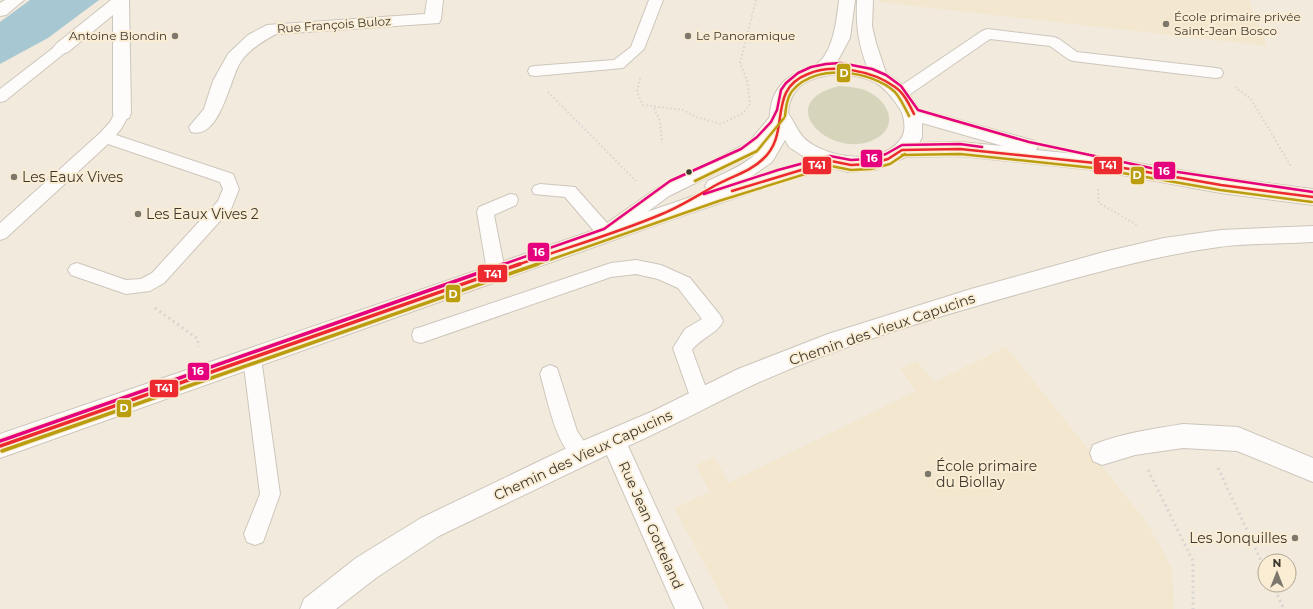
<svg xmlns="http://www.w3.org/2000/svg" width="1313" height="609" font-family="Montserrat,sans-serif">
<rect width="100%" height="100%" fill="#f2eadc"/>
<path fill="#f4e7cf" d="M 879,0 L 1249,0 L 1267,46 L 879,2 Z
M 1006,347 L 1142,516 L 1160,545 L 1172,570 L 1174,609 L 729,609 L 674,508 L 710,492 L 696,465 L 714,457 L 729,483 L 916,391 L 900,369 L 917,361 L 934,382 Z"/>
<path fill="#d6d5bc" d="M 839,86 C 849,87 859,87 869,92 C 892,104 899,130 871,141 C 828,158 772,102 839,86 Z"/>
<path fill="#a7c8d2" d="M 30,0 L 99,0 L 48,38 L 0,64 L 0,22 Z"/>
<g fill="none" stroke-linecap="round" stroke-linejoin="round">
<g stroke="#cdc6bc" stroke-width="2">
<path id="lane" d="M 649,0 L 663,0 L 644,49 L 623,68 L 535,76 L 530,75 L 528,71 L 530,67 L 535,66 L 614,60 L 631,47 Z
M 987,29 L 1054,37 L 1059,39 L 1077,52 L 1216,68 L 1221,69 L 1223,73 L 1221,77 L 1216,78 L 1073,61 L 1068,59 L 1050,46 L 990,39 L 906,97 L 901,98 L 896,97 L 894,93 L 896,89 L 982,31 Z
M 62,43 L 67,45 L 69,48 L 67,51 L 5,101 L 0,102 L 0,89 L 57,45 Z
M 122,108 L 127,109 L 130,113 L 121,129 L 116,135 L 233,174 L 239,189 L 231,209 L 164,283 L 150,291 L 126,294 L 71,275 L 68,270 L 71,265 L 77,263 L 126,280 L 141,279 L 152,273 L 218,201 L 223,189 L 220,182 L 108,144 L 6,238 L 0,240 L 0,223 L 100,133 L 110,122 L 117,109 Z
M 780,110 L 785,111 L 788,115 L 760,151 L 669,196 L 612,238 L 606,240 L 600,238 L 565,197 L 534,194 L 532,190 L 534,186 L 540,184 L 575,187 L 607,223 L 657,188 L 748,143 L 775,111 Z
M 510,194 L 516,195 L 518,200 L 516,205 L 494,215 L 505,271 L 502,276 L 496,278 L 490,276 L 487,271 L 477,212 L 479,207 Z
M 636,260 L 661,265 L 690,278 L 720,315 L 723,321 C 718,333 701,338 692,350 L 710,399 L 707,405 L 700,408 L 693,405 L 673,348 L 685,329 L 702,319 L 678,288 L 658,279 L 636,274 L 611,277 L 421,343 L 414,341 L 412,335 L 414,329 L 421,327 L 611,263 Z
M 252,350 L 259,352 L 261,358 L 280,494 L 263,542 L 255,545 L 247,542 L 244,534 L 260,494 L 243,358 L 245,352 Z
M 550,365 L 557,368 L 577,431 L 592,453 L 589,460 L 582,463 C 556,453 548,399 540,374 L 543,368 Z"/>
</g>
<g stroke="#cdc6bc" stroke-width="2">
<path id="street" d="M 111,0 L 129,0 L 131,113 L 129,118 L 122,120 L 115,118 L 113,113 L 113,15 L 68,52 L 62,54 L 56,52 L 53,48 L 56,44 Z
M 427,0 L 443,0 L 441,19 L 439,23 L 276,34 C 263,41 248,50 240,63 C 229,81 220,140 191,132 L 189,127 L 204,109 L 213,81 L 228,54 L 248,35 L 267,25 L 425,14 Z
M 1313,226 L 1313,242 C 1282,244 1250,243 1219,247 C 1152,256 1087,275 1022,293 C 932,318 840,346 755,384 C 712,404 671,427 628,446 L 703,609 L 675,609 L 607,455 L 439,536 L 376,578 L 336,609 L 300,609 L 304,599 L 356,558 L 421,518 L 573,445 L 651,412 L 738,369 L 828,334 L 971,289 L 1104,252 L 1164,238 L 1221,230 Z
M 1183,424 L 1238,427 L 1313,458 L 1313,482 L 1237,451 L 1183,448 L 1135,455 L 1102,465 L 1093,461 L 1090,453 L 1093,445 C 1122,433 1152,429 1183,424 Z"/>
</g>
<g stroke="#cdc6bc" stroke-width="2">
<path id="secondary" d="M 5,0 L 24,0 L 6,15 L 0,16 L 0,3 Z"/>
</g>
<g stroke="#cdc6bc" stroke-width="2">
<path id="primary" d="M 839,0 L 855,0 L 850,38 L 837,62 L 867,67 C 858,41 856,27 857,0 L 873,0 L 872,26 L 876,43 L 886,73 L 903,85 L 919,109 L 1035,141 L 1038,146 L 1036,150 L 1095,156 L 1221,177 L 1313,189 L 1313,205 L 1221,193 L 1095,170 L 960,156 L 906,157 L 876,170 L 848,172 L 832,168 L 782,182 L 670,220 L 0,458 L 0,434 L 708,191 L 705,186 L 708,181 C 732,169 767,158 769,127 C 770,113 770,98 780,86 C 789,74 800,72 813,66 C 833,58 837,18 839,0 ZM 838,74 C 870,76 883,82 900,109 C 904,115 906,128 903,135 C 887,168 824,159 803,137 C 797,130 793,120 788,113 C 790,84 812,76 838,74 ZM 922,123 L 1003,146 L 960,142 L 919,143 L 922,137 ZM 785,140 L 789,147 L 809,160 L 749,178 L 772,162 Z"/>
</g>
<path stroke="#d8d6d2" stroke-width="2" stroke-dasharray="1.5 2.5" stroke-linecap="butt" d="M 640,78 L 637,92 L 643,105 L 683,110 L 696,117 L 721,124 L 743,113 L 750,104 L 747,80 L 740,63 L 756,0
M 1235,87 L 1251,99 L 1292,168
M 548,92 L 636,181
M 654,108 L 660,121 L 662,143
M 1098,189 L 1099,203 L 1137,225"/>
<path stroke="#d8d6d2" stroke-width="3" stroke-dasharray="2 3.5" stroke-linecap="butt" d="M 155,308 L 198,339 L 198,347
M 1218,468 L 1265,569
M 1148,470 L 1193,561 L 1193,609
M 1273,585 L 1284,609"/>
<use href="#lane" fill="#fdfcfa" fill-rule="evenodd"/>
<use href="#street" fill="#fdfcfa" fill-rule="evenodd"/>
<use href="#secondary" fill="#fdfcfa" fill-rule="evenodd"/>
<use href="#primary" fill="#fdfcfa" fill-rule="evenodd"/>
<g stroke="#faedd4" stroke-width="5">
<path id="bus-1-far1" d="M 902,150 L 960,149 L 1095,163 L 1221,185 L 1313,197
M 732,191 L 831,161 L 851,165 L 870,164 L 888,159 L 902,150
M 517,265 C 565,248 615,234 662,214 C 682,206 700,194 718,184 C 733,176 751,171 763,159 C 792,133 766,90 808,74 C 834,63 873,71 895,87 C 904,93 909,104 914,114"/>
</g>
<g stroke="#faedd4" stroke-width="6">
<path id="bus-1" d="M 0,446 L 520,264"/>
</g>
<g stroke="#faedd4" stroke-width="5">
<path id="bus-2-far1" d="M 785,116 C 786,107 787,97 793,90 C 816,63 871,70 895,92 C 901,99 905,108 909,116
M 902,155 L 960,154 L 1094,168 L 1220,190 L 1312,202
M 695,181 L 757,151 L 784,118
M 535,265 L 719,201 L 831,166 L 851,170 L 871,169 L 890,164 L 905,154"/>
</g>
<g stroke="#faedd4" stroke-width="6">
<path id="bus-2" d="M 2,451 L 538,264"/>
</g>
<g stroke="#faedd4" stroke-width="5">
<path id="bus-3-far1" d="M 704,194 L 778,170 L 830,156 L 851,160 L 869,159 L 886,154 L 902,145 L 960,144 L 982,147
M 501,265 L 604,229 L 670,181 L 741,149 L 757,137 L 771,122 L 777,110 L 781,90 L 786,83 L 798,73 L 811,67 L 826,64 L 841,63 L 872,69 L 886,75 L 901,86 L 918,110 L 1029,142 L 1151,168 L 1313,192"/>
</g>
<g stroke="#faedd4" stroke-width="6">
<path id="bus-3" d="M 0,441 L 504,264"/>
</g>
<use href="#bus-1-far1" stroke="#ec2a2f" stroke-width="2.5"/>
<use href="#bus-1" stroke="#ec2a2f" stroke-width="3.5"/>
<use href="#bus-2-far1" stroke="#bb9d10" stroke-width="2.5"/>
<use href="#bus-2" stroke="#bb9d10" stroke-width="3.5"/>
<use href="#bus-3-far1" stroke="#e5007d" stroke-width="2.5"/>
<use href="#bus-3" stroke="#e5007d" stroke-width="3.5"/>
</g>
<g fill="#7d776c" stroke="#faedd4" stroke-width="1.5">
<circle cx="1166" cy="24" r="4"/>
<circle cx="175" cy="36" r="4"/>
<circle cx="688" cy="36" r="4"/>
<circle cx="14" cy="177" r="4"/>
<circle cx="138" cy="214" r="4"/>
<circle cx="928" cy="474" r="4"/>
<circle cx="1295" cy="538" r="4"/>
</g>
<circle fill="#3e392f" stroke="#faedd4" stroke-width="1.5" cx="689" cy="172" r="3.5"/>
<g text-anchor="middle" stroke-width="4" stroke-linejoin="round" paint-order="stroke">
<g font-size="12" fill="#3e392f" stroke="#faedd4" text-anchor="start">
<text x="1174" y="21">École primaire privée<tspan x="1174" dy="14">Saint-Jean Bosco</tspan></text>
<text x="167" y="40" text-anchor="end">Antoine Blondin</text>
<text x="696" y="40">Le Panoramique</text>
</g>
<g font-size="12" fill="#3e392f" stroke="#faedd4">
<text transform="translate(334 25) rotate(-4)" y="4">Rue François Buloz</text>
</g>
<g font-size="14" fill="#3e392f" stroke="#faedd4" text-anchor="start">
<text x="22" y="182">Les Eaux Vives</text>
<text x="146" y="219">Les Eaux Vives 2</text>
<text x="936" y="471">École primaire<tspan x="936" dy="16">du Biollay</tspan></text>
<text x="1287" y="543" text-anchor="end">Les Jonquilles</text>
</g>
<g font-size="14" fill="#3e392f" stroke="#faedd4">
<text transform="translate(882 329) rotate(-19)" y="5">Chemin des Vieux Capucins</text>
<text transform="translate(583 455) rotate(-25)" y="5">Chemin des Vieux Capucins</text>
<text transform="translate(651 525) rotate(66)" y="5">Rue Jean Gotteland</text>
</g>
</g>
<g stroke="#faedd4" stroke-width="1.5">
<rect x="836" y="63" width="15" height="20" rx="4" fill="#bb9d10"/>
<rect x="860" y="149" width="23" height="19" rx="4" fill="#e5007d"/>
<rect x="802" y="156" width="30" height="19" rx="4" fill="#ec2a2f"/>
<rect x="1093" y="156" width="30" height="19" rx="4" fill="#ec2a2f"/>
<rect x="1153" y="161" width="23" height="19" rx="4" fill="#e5007d"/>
<rect x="1130" y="166" width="15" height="19" rx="4" fill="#bb9d10"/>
<rect x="527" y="242" width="23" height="20" rx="4" fill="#e5007d"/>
<rect x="477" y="264" width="31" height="19" rx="4" fill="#ec2a2f"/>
<rect x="445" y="284" width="16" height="19" rx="4" fill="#bb9d10"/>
<rect x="187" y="362" width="23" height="19" rx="4" fill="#e5007d"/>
<rect x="149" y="379" width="30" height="19" rx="4" fill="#ec2a2f"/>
<rect x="116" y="399" width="16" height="19" rx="4" fill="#bb9d10"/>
</g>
<g font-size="11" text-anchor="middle" font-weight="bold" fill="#fff">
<text x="844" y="77">D</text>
<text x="872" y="162">16</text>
<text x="817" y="169">T41</text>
<text x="1108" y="169">T41</text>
<text x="1164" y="175">16</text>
<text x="1137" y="179">D</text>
<text x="539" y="256">16</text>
<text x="493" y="278">T41</text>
<text x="453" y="298">D</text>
<text x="198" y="375">16</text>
<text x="164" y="392">T41</text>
<text x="124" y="412">D</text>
</g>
<g transform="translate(1277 573)"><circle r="19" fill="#faedd4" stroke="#afa592"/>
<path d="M0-3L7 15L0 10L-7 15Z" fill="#7d776c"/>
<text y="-6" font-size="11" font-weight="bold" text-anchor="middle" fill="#3e392f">N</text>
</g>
</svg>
